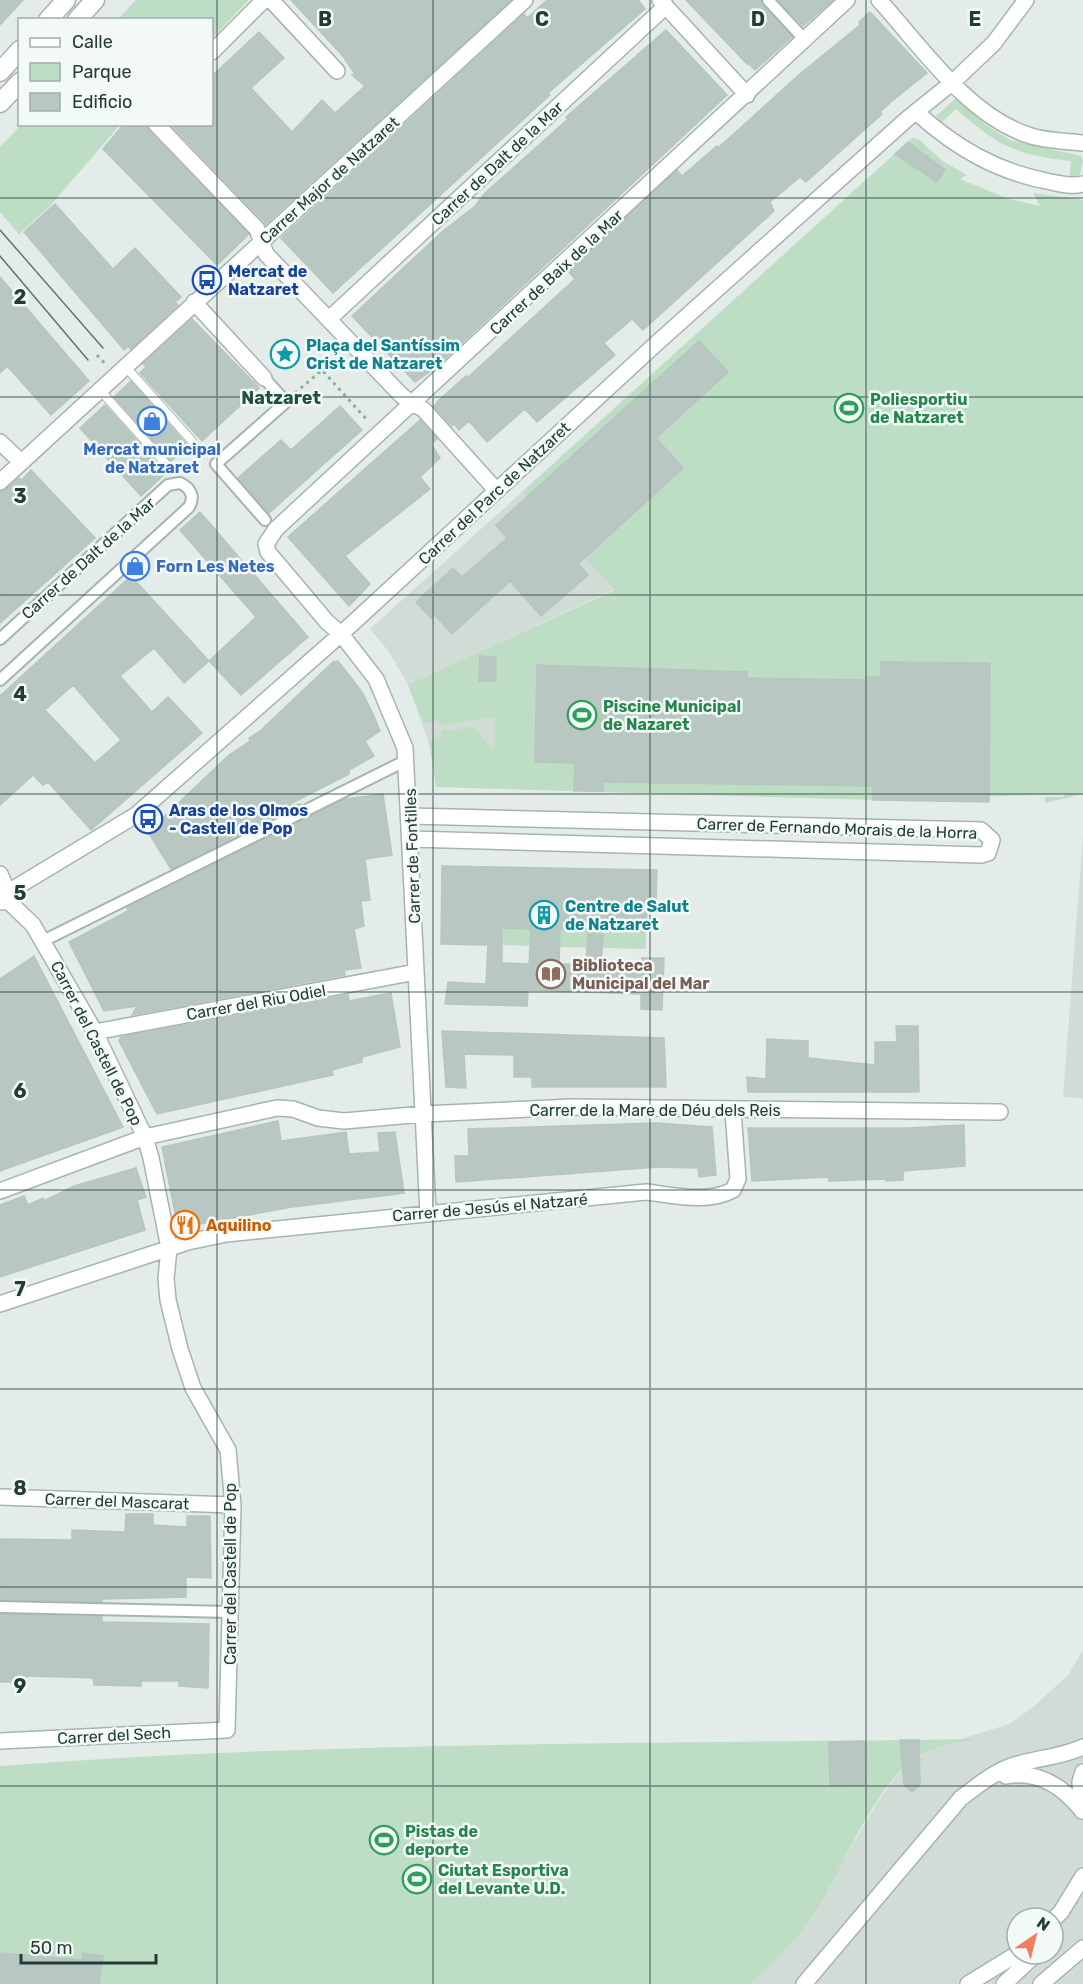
<svg xmlns="http://www.w3.org/2000/svg" width="1083" height="1984" font-family="Rubik,sans-serif">
<rect width="100%" height="100%" fill="#e3ece8"/>
<path fill="#d1dcd7" fill-rule="evenodd" d="M 522,492 L 615,589 L 497,644 L 494,747 L 430,746 L 408,685 L 389,652 L 370,629 Z
M 1083,836 L 1083,1102 L 1082,1098 L 1063,1097 Z
M 1083,1650 L 1083,1984 L 749,1984 L 805,1926 L 877,1803 L 896,1776 L 912,1761 L 933,1748 L 1009,1724 L 1032,1708 L 1069,1674 ZM 1017,1918 L 1053,1918 L 1053,1954 L 1017,1954 Z"/>
<path fill="#bdddc5" fill-rule="evenodd" d="M 136,0 L 249,0 L 212,38 L 212,20 L 118,19 Z
M 956,98 L 986,125 L 1010,140 L 1081,156 L 1083,161 L 1079,179 L 1069,180 L 1071,161 C 1016,155 998,146 956,109 L 942,122 L 936,116 Z
M 21,125 L 120,125 L 49,207 L 19,234 L 0,212 L 0,147 Z
M 912,138 L 918,139 L 944,162 L 967,175 L 960,179 L 1009,199 L 1040,206 L 1033,193 L 1083,200 L 1083,794 L 1045,803 L 1045,797 L 1064,797 L 1064,794 L 873,800 L 436,787 L 429,741 L 442,737 L 441,731 L 474,727 L 490,747 L 494,747 L 495,717 L 440,725 L 438,720 L 424,724 L 408,685 L 615,590 L 522,492 ZM 480,656 L 496,657 L 495,681 L 479,680 Z
M 502,928 L 536,929 L 536,946 L 502,945 Z
M 560,930 L 646,932 L 646,949 L 560,947 Z
M 983,1739 C 957,1741 935,1745 914,1759 C 877,1785 846,1859 824,1897 C 806,1930 778,1960 749,1984 L 0,1984 L 0,1766 C 327,1741 655,1744 983,1739 Z"/>
<path fill="#b8c7c1" stroke="#b6c6bf" stroke-width="1.5" fill-rule="evenodd" d="M 0,0 L 23,0 L 0,25 Z
M 291,0 L 511,0 L 266,224 L 170,124 L 212,124 L 212,76 L 259,32 L 284,58 L 251,88 L 292,132 L 322,100 L 335,113 L 365,86 L 352,75 L 355,74 L 342,55 Z
M 547,0 L 638,0 L 645,9 L 548,93 L 550,95 L 333,293 L 281,238 L 524,14 L 527,18 Z
M 686,0 L 761,0 L 792,37 L 755,70 L 748,63 L 747,64 Z
M 778,0 L 833,0 L 803,26 Z
M 870,12 L 927,73 L 892,101 L 880,112 L 882,114 L 806,182 L 800,177 L 770,202 L 774,211 L 643,330 L 632,319 L 604,343 L 615,355 L 537,422 L 525,409 L 487,442 L 469,421 L 459,430 L 454,424 L 452,426 L 434,407 L 438,401 L 467,375 L 465,380 L 575,279 L 568,271 L 677,170 L 682,176 L 717,146 L 718,148 L 801,73 L 860,25 L 859,22 Z
M 666,30 L 727,95 L 435,368 L 415,382 L 352,316 L 443,231 L 475,206 L 485,193 L 568,119 L 566,117 Z
M 124,124 L 146,124 L 149,131 L 249,234 L 217,265 L 103,149 Z
M 908,142 L 945,170 L 937,182 L 895,154 Z
M 55,204 L 113,269 L 135,248 L 181,297 L 175,302 L 178,305 L 131,349 L 128,346 L 124,350 L 24,232 Z
M 0,277 L 89,381 L 51,415 L 7,366 L 0,373 Z
M 192,319 L 259,388 L 202,441 L 140,373 L 146,367 L 143,364 Z
M 699,341 L 728,372 L 656,438 L 683,468 L 578,564 L 588,575 L 541,616 L 510,581 L 452,634 L 435,615 L 431,618 L 416,602 L 453,568 L 462,577 L 507,538 L 496,525 Z
M 131,381 L 188,446 L 171,461 L 114,397 Z
M 105,405 L 166,473 L 141,496 L 80,428 Z
M 340,406 L 362,430 L 269,513 L 238,478 L 281,440 L 291,450 Z
M 420,420 L 437,439 L 431,444 L 440,458 L 420,477 L 430,489 L 345,556 L 370,584 L 349,606 L 288,537 Z
M 31,470 L 95,538 L 0,623 L 0,492 L 19,478 L 22,480 Z
M 200,512 L 308,637 L 241,695 L 209,661 L 184,683 L 154,648 L 120,676 L 152,712 L 168,697 L 202,733 L 91,830 L 48,782 L 43,785 L 33,775 L 0,805 L 0,696 L 131,576 L 209,661 L 256,617 L 180,530 ZM 73,685 L 121,740 L 95,763 L 45,710 Z
M 480,656 L 496,657 L 496,681 L 479,681 Z
M 338,661 L 362,692 L 374,716 L 380,731 L 365,741 L 374,756 L 349,770 L 349,774 L 286,806 L 301,804 L 171,869 L 148,832 L 229,755 L 250,741 L 249,738 L 260,731 L 333,662 Z
M 881,662 L 990,663 L 989,802 L 873,800 L 873,786 L 603,782 L 603,791 L 574,791 L 575,763 L 535,762 L 537,665 L 747,672 L 747,678 L 866,680 L 866,677 L 881,677 Z
M 383,794 L 392,855 L 365,859 L 370,900 L 361,901 L 364,926 L 354,929 L 361,968 L 344,970 L 345,975 L 132,1015 L 137,1006 L 104,1011 L 69,942 L 128,911 L 127,908 L 345,799 Z
M 442,866 L 657,870 L 656,901 L 647,901 L 646,932 L 603,931 L 601,965 L 642,966 L 642,958 L 664,958 L 662,1010 L 641,1009 L 641,994 L 528,990 L 527,1006 L 445,1004 L 448,982 L 486,984 L 488,945 L 441,944 ZM 502,928 L 531,929 L 529,964 L 502,963 ZM 560,930 L 588,930 L 586,964 L 559,964 Z
M 34,956 L 123,1127 L 0,1171 L 0,979 Z
M 391,993 L 400,1047 L 362,1057 L 362,1062 L 332,1070 L 333,1075 L 157,1114 L 119,1041 L 121,1037 L 348,995 L 349,1001 Z
M 896,1026 L 918,1026 L 919,1092 L 748,1092 L 747,1077 L 766,1079 L 767,1039 L 808,1041 L 808,1058 L 875,1065 L 875,1042 L 897,1042 Z
M 442,1031 L 664,1038 L 666,1087 L 532,1087 L 532,1077 L 514,1077 L 514,1055 L 464,1054 L 466,1088 L 446,1087 Z
M 278,1121 L 281,1141 L 346,1132 L 349,1154 L 380,1152 L 378,1133 L 395,1132 L 404,1193 L 292,1207 L 178,1228 L 162,1147 Z
M 656,1123 L 712,1127 L 716,1175 L 699,1177 L 698,1168 L 658,1167 L 456,1182 L 455,1156 L 469,1156 L 468,1129 Z
M 964,1125 L 965,1166 L 903,1171 L 903,1180 L 886,1181 L 886,1179 L 829,1181 L 829,1177 L 752,1181 L 748,1128 L 908,1128 Z
M 136,1168 L 146,1197 L 137,1200 L 145,1230 L 0,1277 L 0,1205 L 24,1196 L 28,1205 L 43,1198 L 44,1201 L 74,1186 Z
M 126,1514 L 153,1514 L 153,1525 L 187,1527 L 187,1516 L 210,1516 L 211,1578 L 186,1577 L 186,1597 L 102,1599 L 102,1602 L 0,1600 L 0,1539 L 72,1540 L 72,1530 L 125,1532 Z
M 0,1614 L 102,1617 L 102,1622 L 209,1624 L 208,1688 L 179,1686 L 179,1681 L 141,1681 L 141,1686 L 94,1685 L 93,1678 L 66,1677 L 26,1676 L 26,1682 L 0,1682 Z
M 900,1740 L 919,1740 L 920,1785 L 912,1792 L 904,1785 Z
M 864,1741 L 866,1785 L 830,1786 L 829,1742 Z
M 0,1953 L 82,1960 L 83,1953 L 103,1956 L 99,1984 L 0,1984 Z"/>
<g fill="none" stroke-linecap="round" stroke-linejoin="round">
<g stroke="#a6b4af" stroke-width="10">
<path id="service" d="M 125,366 L 192,441
M 99,389 L 167,465"/>
</g>
<g stroke="#a6b4af" stroke-width="14">
<path id="pedestrian" d="M 768,0 L 805,40
M 264,378 L 286,402 L 216,464 L 265,520
M 0,639 L 168,485 L 180,483 C 191,488 195,497 189,507 L 0,680
M 43,941 L 407,760
M 0,1607 L 231,1612"/>
</g>
<g stroke="#a6b4af" stroke-width="18">
<path id="minor" d="M 271,0 L 337,71
M 660,0 L 747,95
M 879,0 C 921,46 967,115 1028,135 C 1045,141 1065,141 1083,143
M 212,52 L 264,0
M 916,112 C 956,148 997,172 1051,182 C 1061,184 1073,187 1083,184
M 156,124 L 257,229 L 266,254 L 402,396 L 424,410 L 496,490
M 194,302 L 264,378
M 329,319 L 666,6
M 0,442 L 21,462
M 0,482 L 525,0
M 410,816 L 981,830 L 992,840 L 988,853 L 981,855 L 411,839
M 0,874 L 5,886 L 3,902
M 5,894 L 136,815 L 341,634 L 658,342 L 907,119 L 953,82 L 994,43 L 1026,0
M 95,1032 L 416,972
M 0,1191 L 145,1137 L 277,1108 L 293,1109 L 318,1118 L 344,1121 L 424,1114 L 571,1107 L 1000,1112
M 428,1213 L 405,748 L 376,679 L 341,634 L 327,622 L 268,552 L 266,544 L 276,529 L 847,0
M 0,1304 L 188,1242 L 226,1234 L 646,1192 C 673,1195 707,1204 733,1190 L 738,1179 L 733,1111
M 0,1497 L 233,1505
M 0,1741 L 227,1730 L 233,1505 L 228,1450 L 193,1388 L 180,1349 L 168,1300 L 166,1279 L 169,1248 L 151,1158 L 145,1137 L 95,1032 L 33,925 L 4,897
M 1006,1776 C 1037,1770 1062,1786 1081,1809
M 1082,1811 L 1080,1782 L 1083,1772
M 1053,1920 L 1061,1912 L 1083,1876
M 804,1984 L 961,1798 C 976,1787 991,1774 1009,1767 C 1033,1758 1059,1758 1083,1747
M 968,1984 L 1017,1954
M 1004,1984 L 1036,1954
M 1041,1984 L 1083,1948"/>
</g>
<g stroke="#a6b4af" stroke-width="21">
<path id="tertiary" d="M 48,20 L 66,0
M 77,20 L 95,0
M 0,72 L 20,50
M 0,103 L 20,82"/>
</g>
<path stroke="#85afa1" stroke-width="3" stroke-dasharray="3 4.5" stroke-linecap="butt" d="M 97,355 L 106,365
M 295,393 L 322,370 L 368,421"/>
<use href="#service" stroke="#fff" stroke-width="8"/>
<use href="#pedestrian" stroke="#fff" stroke-width="10"/>
<use href="#minor" stroke="#fff" stroke-width="15"/>
<use href="#tertiary" stroke="#fff" stroke-width="18"/>
<path stroke="#5e7871" stroke-width="1.5" d="M 0,230 L 103,348
M 0,256 L 88,360"/>
</g>
<path fill="none" stroke="#233d36" stroke-width="1.5" stroke-opacity="0.55" d="M 217,0 L 217,1984M 433,0 L 433,1984M 650,0 L 650,1984M 866,0 L 866,1984M 0,198 L 1083,198M 0,397 L 1083,397M 0,595 L 1083,595M 0,794 L 1083,794M 0,992 L 1083,992M 0,1190 L 1083,1190M 0,1389 L 1083,1389M 0,1587 L 1083,1587M 0,1786 L 1083,1786"/>
<defs>
<g id="bus-ring" transform="scale(1.5)"><circle r="9.5" fill="#f3f9f6" stroke="#1a4fb4" stroke-width="1.5"/><path d="M-5-6H5V4H4V6H2V4H-2V6H-4V4H-5ZM-3.5-4V0h7V-4ZM-3.5 1.2v1.5H-2V1.2ZM2 1.2v1.5H3.5V1.2Z" fill="#1a4fb4"/></g>
<g id="sight-ring" transform="scale(1.5)"><circle r="9.5" fill="#f3f9f6" stroke="#0f9aa8" stroke-width="1.5"/><path d="M0-6L1.8-2.2L6-1.7L2.9 1.2L3.7 5.4L0 3.3L-3.7 5.4L-2.9 1.2L-6-1.7L-1.8-2.2Z" fill="#0f9aa8"/></g>
<g id="stadium-ring" transform="scale(1.5)"><circle r="9.5" fill="#f3f9f6" stroke="#2e9e5b" stroke-width="1.5"/><path d="M0-5a6.5 5 0 1 0 0 10a6.5 5 0 1 0 0-10ZM-3.5-1.8h7v3.6h-7Z" fill="#2e9e5b"/></g>
<g id="shop-ring" transform="scale(1.5)"><circle r="9.5" fill="#f3f9f6" stroke="#3f7fe0" stroke-width="1.5"/><path d="M-5-2.5h2.3a2.7 3.5 0 0 1 5.4 0H5L5.5 6h-11ZM-1.5-2.5h3a1.5 2.3 0 0 0-3 0Z" fill="#3f7fe0"/></g>
<g id="building-ring" transform="scale(1.5)"><circle r="9.5" fill="#f3f9f6" stroke="#0f9aa8" stroke-width="1.5"/><path d="M-4-6H4V6H1V3H-1V6H-4ZM-2.5-4.3h1.7v1.8h-1.7ZM.8-4.3h1.7v1.8H.8ZM-2.5-1h1.7V.8h-1.7ZM.8-1h1.7V.8H.8Z" fill="#0f9aa8"/></g>
<g id="library-ring" transform="scale(1.5)"><circle r="9.5" fill="#f3f9f6" stroke="#8d6e63" stroke-width="1.5"/><path d="M-6-4Q-3-5.5-.7-3.5V5Q-3 3-6 4ZM6-4Q3-5.5 .7-3.5V5Q3 3 6 4Z" fill="#8d6e63"/></g>
<g id="restaurant-ring" transform="scale(1.5)"><circle r="9.5" fill="#f3f9f6" stroke="#e8710a" stroke-width="1.5"/><path d="M-5-6h1v4h1v-4h1v4h1v-4h1v5L-1.5 .5V6h-2V.5L-5-1ZM5-6V6H3V1.5H1.5Q1.5-4 5-6Z" fill="#e8710a"/></g>
</defs>
<g fill-rule="evenodd">
<use href="#bus-ring" x="207" y="280"/>
<use href="#sight-ring" x="285" y="354"/>
<use href="#stadium-ring" x="849" y="408"/>
<use href="#shop-ring" x="152" y="421"/>
<use href="#shop-ring" x="135" y="566"/>
<use href="#stadium-ring" x="582" y="715"/>
<use href="#bus-ring" x="148" y="819"/>
<use href="#building-ring" x="544" y="915"/>
<use href="#library-ring" x="551" y="974"/>
<use href="#restaurant-ring" x="185" y="1225"/>
<use href="#stadium-ring" x="384" y="1840"/>
<use href="#stadium-ring" x="417" y="1879"/>
</g>
<g text-anchor="middle" stroke-width="5" stroke-linejoin="round" paint-order="stroke">
<g font-size="16" fill="#233d36" stroke="#f3f9f6">
<text transform="translate(497 163) rotate(-43)" y="6">Carrer de Dalt de la Mar</text>
<text transform="translate(329 180) rotate(-42)" y="6">Carrer Major de Natzaret</text>
<text transform="translate(556 272) rotate(-43)" y="6">Carrer de Baix de la Mar</text>
<text transform="translate(494 493) rotate(-43)" y="6">Carrer del Parc de Natzaret</text>
<text transform="translate(88 558) rotate(-42)" y="6">Carrer de Dalt de la Mar</text>
<text transform="translate(837 828) rotate(2)" y="6">Carrer de Fernando Morais de la Horra</text>
<text transform="translate(412 856) rotate(-92)" y="6">Carrer de Fontilles</text>
<text transform="translate(256 1002) rotate(-10)" y="6">Carrer del Riu Odiel</text>
<text transform="translate(97 1043) rotate(63)" y="6">Carrer del Castell de Pop</text>
<text x="655" y="1116">Carrer de la Mare de Déu dels Reis</text>
<text transform="translate(490 1207) rotate(-5)" y="6">Carrer de Jesús el Natzaré</text>
<text transform="translate(117 1501) rotate(2)" y="6">Carrer del Mascarat</text>
<text transform="translate(230 1574) rotate(-90)" y="6">Carrer del Castell de Pop</text>
<text transform="translate(114 1735) rotate(-3)" y="6">Carrer del Sech</text>
</g>
<g font-size="16" font-weight="bold" fill="#164399" stroke="#f3f9f6" text-anchor="start">
<text x="228" y="277">Mercat de<tspan x="228" dy="18">Natzaret</tspan></text>
<text x="169" y="816">Aras de los Olmos<tspan x="169" dy="18">- Castell de Pop</tspan></text>
</g>
<g font-size="16" font-weight="bold" fill="#0d838f" stroke="#f3f9f6" text-anchor="start">
<text x="306" y="351">Plaça del Santíssim<tspan x="306" dy="18">Crist de Natzaret</tspan></text>
<text x="565" y="912">Centre de Salut<tspan x="565" dy="18">de Natzaret</tspan></text>
</g>
<g font-size="16" font-weight="bold" fill="#27864d" stroke="#f3f9f6" text-anchor="start">
<text x="870" y="405">Poliesportiu<tspan x="870" dy="18">de Natzaret</tspan></text>
<text x="603" y="712">Piscine Municipal<tspan x="603" dy="18">de Nazaret</tspan></text>
<text x="405" y="1837">Pistas de<tspan x="405" dy="18">deporte</tspan></text>
<text x="438" y="1876">Ciutat Esportiva<tspan x="438" dy="18">del Levante U.D.</tspan></text>
</g>
<g font-size="16" font-weight="bold" fill="#366cbe" stroke="#f3f9f6">
<text x="152" y="455">Mercat municipal<tspan x="152" dy="18">de Natzaret</tspan></text>
<text x="156" y="572" text-anchor="start">Forn Les Netes</text>
</g>
<g font-size="16" font-weight="bold" fill="#785e54" stroke="#f3f9f6" text-anchor="start">
<text x="572" y="971">Biblioteca<tspan x="572" dy="18">Municipal del Mar</tspan></text>
</g>
<g font-size="16" font-weight="bold" fill="#c56008" stroke="#f3f9f6" text-anchor="start">
<text x="206" y="1231">Aquilino</text>
</g>
<g font-size="18" font-weight="bold" fill="#204f43" stroke="#f3f9f6">
<text x="281" y="404">Natzaret</text>
</g>
</g>
<g font-size="20" text-anchor="middle" font-weight="bold" fill="#233d36" stroke="#f3f9f6" stroke-width="5" stroke-linejoin="round" paint-order="stroke">
<text x="325" y="26">B</text>
<text x="542" y="26">C</text>
<text x="758" y="26">D</text>
<text x="975" y="26">E</text>
<text x="20" y="304">2</text>
<text x="20" y="503">3</text>
<text x="20" y="701">4</text>
<text x="20" y="900">5</text>
<text x="20" y="1098">6</text>
<text x="20" y="1296">7</text>
<text x="20" y="1495">8</text>
<text x="20" y="1693">9</text>
</g>
<rect x="18" y="18" width="195" height="108" fill="#f3f9f6" stroke="#a0aea9" stroke-width="1.5"/>
<rect x="30" y="38" width="30" height="9" fill="#ffffff" stroke="#a0aea9" stroke-width="1.5"/>
<text x="72" y="48" font-size="18" fill="#233d36">Calle</text>
<rect x="30" y="63" width="30" height="18" fill="#bdddc5" stroke="#a0aea9" stroke-width="1.5"/>
<text x="72" y="78" font-size="18" fill="#233d36">Parque</text>
<rect x="30" y="93" width="30" height="18" fill="#b8c7c1" stroke="#a0aea9" stroke-width="1.5"/>
<text x="72" y="108" font-size="18" fill="#233d36">Edificio</text>
<g transform="translate(1035 1936) rotate(35)"><circle r="28" fill="#f3f9f6" stroke="#a0aea9" stroke-width="1.5"/>
<path d="M0-4.5L10 22L0 15L-10 22Z" fill="#ed8160"/>
<text y="-9" font-size="16" font-weight="bold" text-anchor="middle" fill="#233d36">N</text>
</g>
<path d="M21 1954v9h135v-9" fill="none" stroke="#233d36" stroke-width="3"/>
<text x="30" y="1954" font-size="18" fill="#233d36" stroke="#f3f9f6" stroke-width="4.5" paint-order="stroke">50 m</text>
</svg>
